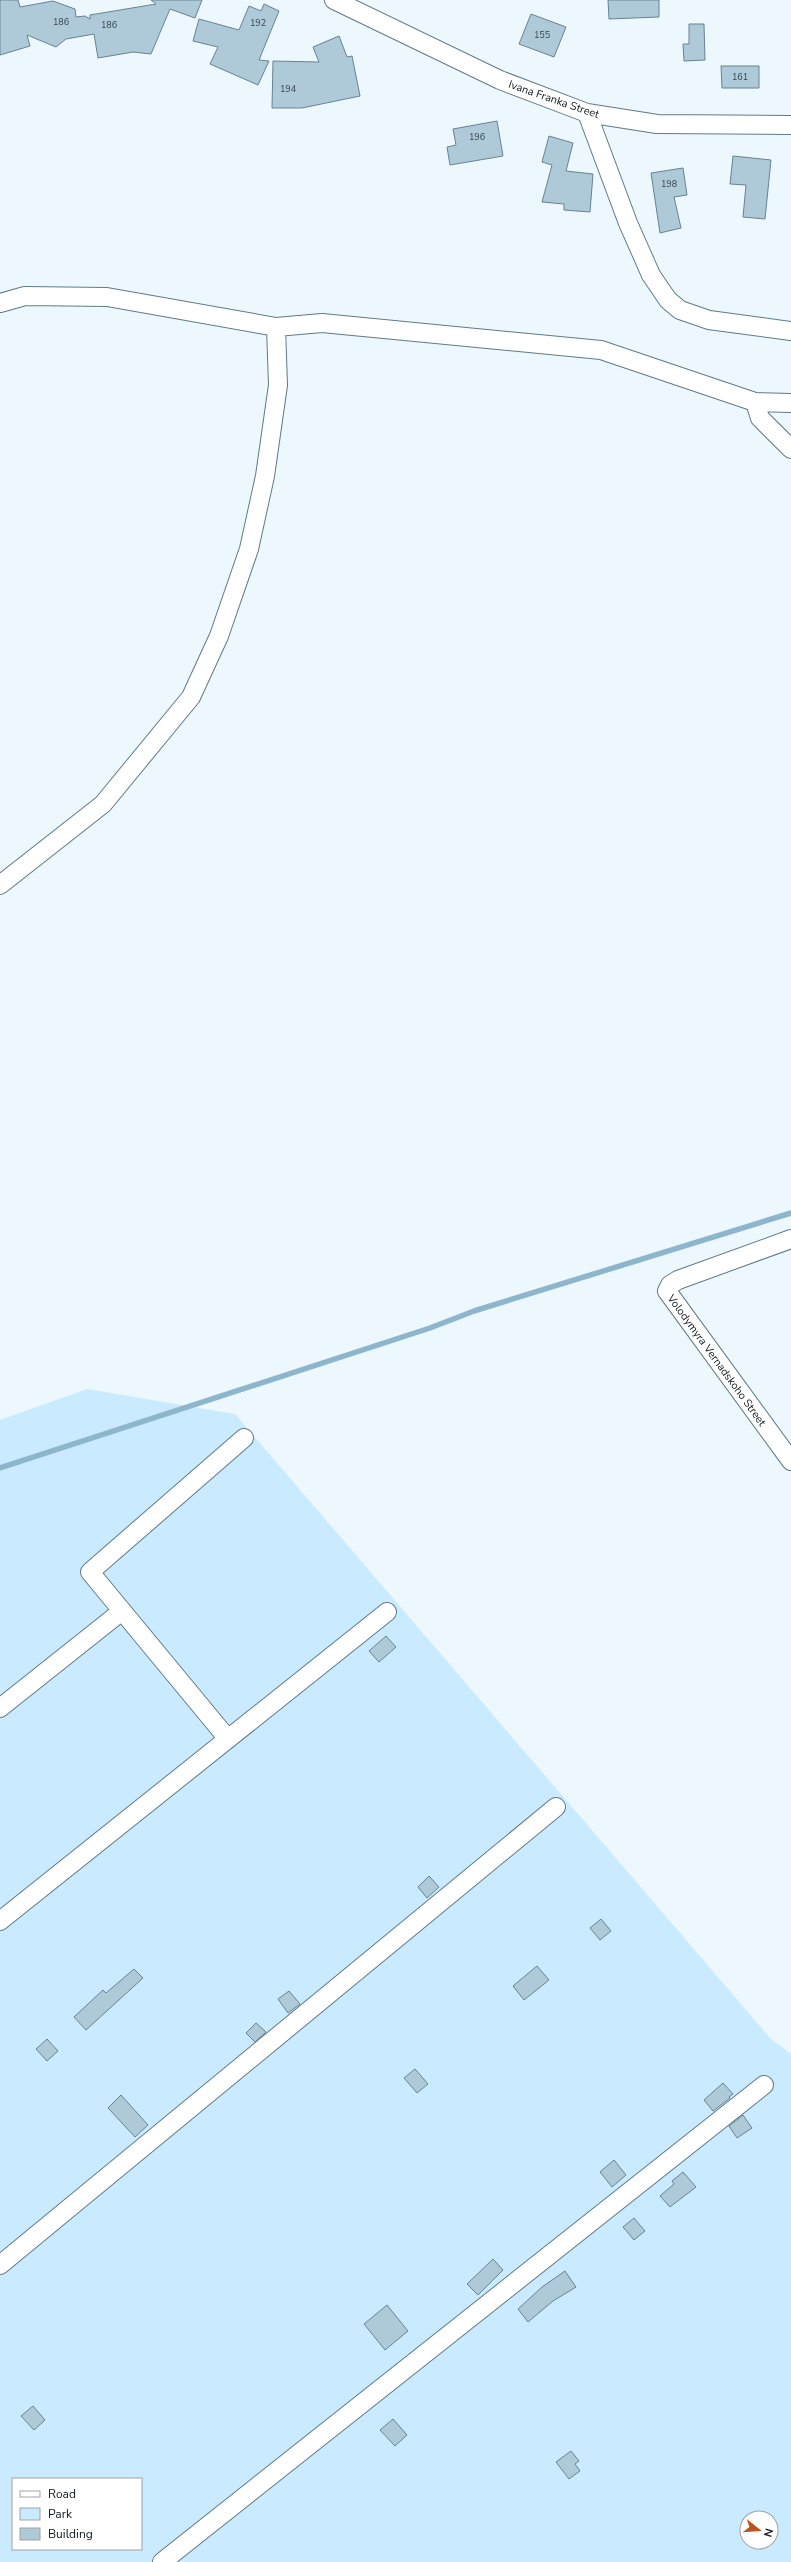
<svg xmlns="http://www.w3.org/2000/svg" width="791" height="2562" font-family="'Nunito Sans',sans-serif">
<rect width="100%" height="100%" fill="#ecf8fe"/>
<path fill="#caebff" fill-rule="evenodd" d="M 87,1389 L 235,1414 L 770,2038 L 791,2054 L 791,2562 L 0,2562 L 0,1420 ZM 13,2479 L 141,2479 L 141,2549 L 13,2549 ZM 747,2518 L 771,2518 L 771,2542 L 747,2542 Z"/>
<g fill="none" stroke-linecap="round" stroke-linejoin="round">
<path stroke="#8db6cd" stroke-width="5.5" d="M 0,1468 L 430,1328 L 474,1311 L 791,1213"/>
</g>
<path fill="#aecad9" stroke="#688290" d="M 0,0 L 18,0 L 20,7 L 53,1 L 75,9 L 76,17 L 85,16 L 90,19 L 90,15 L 156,4 L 151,0 L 202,0 L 195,18 L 170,9 L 151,54 L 133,52 L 98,58 L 94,34 L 66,39 L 56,47 L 27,35 L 30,46 L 0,55 Z
M 608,0 L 659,0 L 659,17 L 609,19 Z
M 264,4 L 279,11 L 259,60 L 269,61 L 258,85 L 210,64 L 218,47 L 193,41 L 199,19 L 239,30 L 249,6 L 261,11 Z
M 531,14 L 566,27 L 554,57 L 519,44 Z
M 689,24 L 704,24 L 705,60 L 684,61 L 683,44 L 689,44 Z
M 339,36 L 347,57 L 352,56 L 360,96 L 302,108 L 272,108 L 273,61 L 319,62 L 313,47 Z
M 721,66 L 759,66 L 759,88 L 722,88 Z
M 497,121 L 503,156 L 450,165 L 447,147 L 456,145 L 453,129 Z
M 549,136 L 573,143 L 566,171 L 593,174 L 590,212 L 564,210 L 564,204 L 542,202 L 552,165 L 542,162 Z
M 733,156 L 771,160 L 765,219 L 743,217 L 746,185 L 730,184 Z
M 683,168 L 687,195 L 674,197 L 681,228 L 660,233 L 651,173 Z
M 386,1636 L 396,1647 L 379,1662 L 369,1651 Z
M 429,1876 L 439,1887 L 427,1898 L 418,1887 Z
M 601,1919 L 611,1931 L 600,1940 L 590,1928 Z
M 537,1966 L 549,1980 L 524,2000 L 513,1986 Z
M 134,1969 L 143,1978 L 86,2030 L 74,2017 L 103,1990 L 106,1993 Z
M 289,1991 L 300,2004 L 288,2013 L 278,1999 Z
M 256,2023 L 266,2032 L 255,2042 L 246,2033 Z
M 47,2039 L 58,2051 L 47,2061 L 36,2049 Z
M 415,2069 L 428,2084 L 417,2093 L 404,2078 Z
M 723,2083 L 733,2094 L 729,2097 L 730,2098 L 713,2111 L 704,2100 Z
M 121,2095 L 148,2125 L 135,2137 L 108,2108 Z
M 743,2115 L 752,2128 L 737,2138 L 729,2126 Z
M 614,2160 L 626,2175 L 612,2187 L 600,2172 Z
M 683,2172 L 696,2187 L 670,2207 L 660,2196 L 674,2184 L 672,2181 Z
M 634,2218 L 645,2231 L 634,2240 L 623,2227 Z
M 493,2259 L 503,2270 L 478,2295 L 467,2284 Z
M 565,2271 L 576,2287 L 553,2301 L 528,2322 L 518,2309 L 542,2287 Z
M 387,2305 L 408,2331 L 385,2350 L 364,2324 Z
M 33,2406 L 45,2420 L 34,2430 L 21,2416 Z
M 393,2419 L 407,2435 L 395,2446 L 380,2430 Z
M 571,2451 L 579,2461 L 575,2464 L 580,2471 L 569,2479 L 556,2462 Z"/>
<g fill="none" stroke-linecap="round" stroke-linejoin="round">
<g stroke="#607a88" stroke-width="20">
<path id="minor" d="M 334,0 L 500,80 L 587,113 L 657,124 L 791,125
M 587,113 L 628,223 L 651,275 L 668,300 L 680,310 L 709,320 L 791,331
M 0,303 L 25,296 L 107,297 L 276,327 L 322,323 L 601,350 L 755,402 L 791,403
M 755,402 L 760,418 L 791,449
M 0,885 L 103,804 L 191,697 L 219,636 L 249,549 L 265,476 L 278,385 L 276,327
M 791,1239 L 678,1280 L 670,1285 L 667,1291 L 791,1461
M 0,1708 L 122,1611
M 228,1739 L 90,1572 L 244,1438
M 0,1921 L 387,1612
M 0,2265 L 556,1807
M 162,2562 L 764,2085"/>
</g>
<use href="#minor" stroke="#fff" stroke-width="18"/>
</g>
<g text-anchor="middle" stroke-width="3" stroke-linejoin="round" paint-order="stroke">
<g font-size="9" fill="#37454d">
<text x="61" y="25">186</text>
<text x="258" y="26">192</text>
<text x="109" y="28">186</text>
<text x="542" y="38">155</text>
<text x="740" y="80">161</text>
<text x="288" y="92">194</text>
<text x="477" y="140">196</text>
<text x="669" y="187">198</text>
</g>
<g font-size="11" fill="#0f191e" stroke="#fff">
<text transform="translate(554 99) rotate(19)" y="4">Ivana Franka Street</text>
<text transform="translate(717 1360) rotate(54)" y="4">Volodymyra Vernadskoho Street</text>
</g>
</g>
<rect x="12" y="2478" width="130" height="72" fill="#ffffff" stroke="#9fa3a5"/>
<rect x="20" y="2491" width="20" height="6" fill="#ffffff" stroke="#9fa3a5"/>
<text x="48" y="2498" font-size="12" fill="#0f191e">Road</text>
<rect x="20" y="2508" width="20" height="12" fill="#caebff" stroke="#9fa3a5"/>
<text x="48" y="2518" font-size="12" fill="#0f191e">Park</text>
<rect x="20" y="2528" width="20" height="12" fill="#aecad9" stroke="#9fa3a5"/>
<text x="48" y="2538" font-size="12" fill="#0f191e">Building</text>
<g transform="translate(759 2530) rotate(107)"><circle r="19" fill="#ffffff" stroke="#9fa3a5"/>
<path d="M0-3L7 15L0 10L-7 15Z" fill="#b9551f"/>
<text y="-6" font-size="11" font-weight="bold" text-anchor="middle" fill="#0f191e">N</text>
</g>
</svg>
